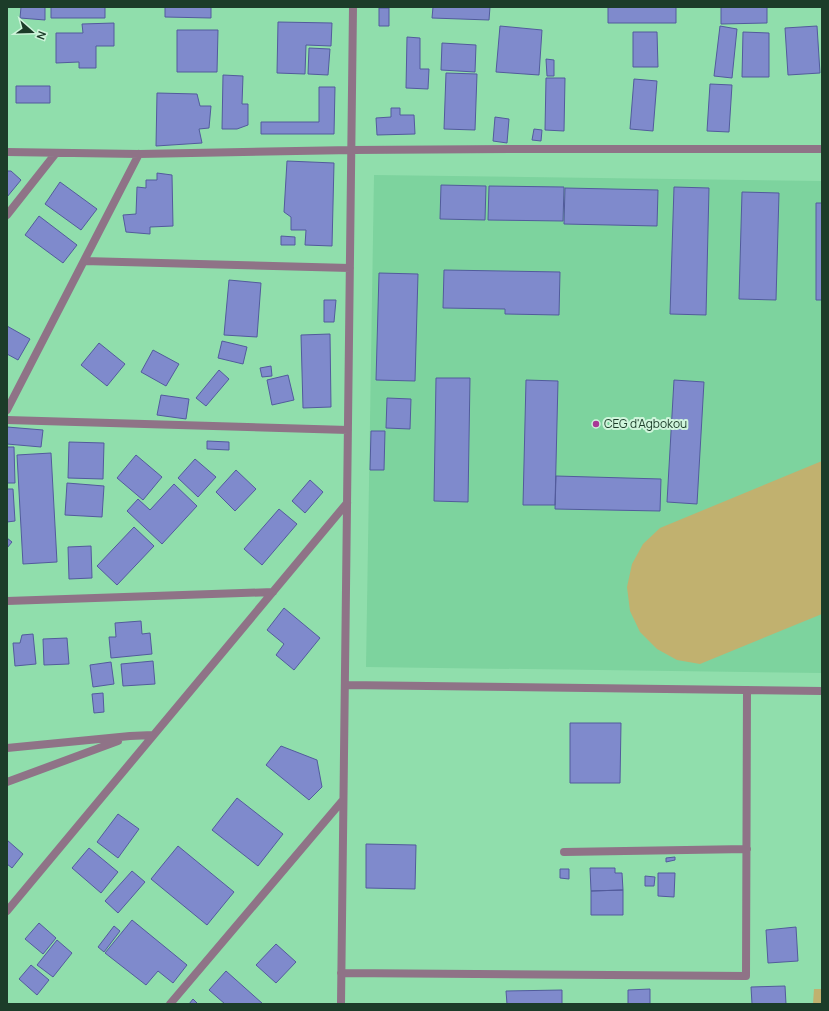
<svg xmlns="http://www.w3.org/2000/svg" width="829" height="1011" font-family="Manrope,sans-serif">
<rect width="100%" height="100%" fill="#90deac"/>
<path fill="#7dd39e" d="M 374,175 L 822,181 L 822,673 L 366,667 Z"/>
<path fill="#c1b16f" d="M 822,461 L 822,614 L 700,664 L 677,660 L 657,649 L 640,632 L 630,611 L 627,587 L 632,564 L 643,544 L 660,528 Z
M 814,989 L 822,989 L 822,1004 L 813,1004 Z"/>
<path fill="#7f8acc" stroke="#525b9c" d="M 21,7 L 45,7 L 45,20 L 20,18 Z
M 51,7 L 105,7 L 105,18 L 51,18 Z
M 165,7 L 211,7 L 211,18 L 165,17 Z
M 433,7 L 490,7 L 489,20 L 432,18 Z
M 608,7 L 676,7 L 676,23 L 608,23 Z
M 721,7 L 767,7 L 767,23 L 721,24 Z
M 379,8 L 389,8 L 389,26 L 379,26 Z
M 278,22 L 332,23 L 331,46 L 306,45 L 305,74 L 277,73 Z
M 114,23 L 114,46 L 96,46 L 96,68 L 79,68 L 79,62 L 56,63 L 56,33 L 83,33 L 82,24 Z
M 500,26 L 542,30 L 539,75 L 496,72 Z
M 720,26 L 737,29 L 732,78 L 714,76 Z
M 817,26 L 820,73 L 788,75 L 785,28 Z
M 177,30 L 218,30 L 217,72 L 177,72 Z
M 633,32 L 657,32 L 658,67 L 633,67 Z
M 743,32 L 769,33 L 769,77 L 742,77 Z
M 407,37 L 420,38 L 420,69 L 429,69 L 428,89 L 406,88 Z
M 442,43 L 476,45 L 475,72 L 441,70 Z
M 309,48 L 330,49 L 328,75 L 308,74 Z
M 546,59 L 554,60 L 554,76 L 547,76 Z
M 446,73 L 477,74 L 475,130 L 444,129 Z
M 223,75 L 243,76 L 242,104 L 248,104 L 248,125 L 237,129 L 222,129 Z
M 546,78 L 565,78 L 564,131 L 545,130 Z
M 634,79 L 657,81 L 653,131 L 630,129 Z
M 710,84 L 732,85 L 729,132 L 707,131 Z
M 16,86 L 50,86 L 50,103 L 16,103 Z
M 319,87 L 335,87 L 334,134 L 261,134 L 261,122 L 319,122 Z
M 157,93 L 197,94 L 200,106 L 211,106 L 209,128 L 199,129 L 202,143 L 156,146 Z
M 391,108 L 400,108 L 400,115 L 414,115 L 415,134 L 377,135 L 376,118 L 391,117 Z
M 495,117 L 509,119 L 507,143 L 493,141 Z
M 534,129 L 542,130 L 541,141 L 532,140 Z
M 287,161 L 334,163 L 332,246 L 305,245 L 306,230 L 291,230 L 291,217 L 284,212 Z
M 7,171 L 11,171 L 21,180 L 7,197 Z
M 157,173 L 172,175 L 173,226 L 150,227 L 150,234 L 126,232 L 123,215 L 136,214 L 137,187 L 146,188 L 146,180 L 157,180 Z
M 60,182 L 97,209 L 81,230 L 45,204 Z
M 441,185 L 486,186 L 485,220 L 440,219 Z
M 489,186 L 564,187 L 563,221 L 488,220 Z
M 674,187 L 709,188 L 706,315 L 670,314 Z
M 565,188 L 658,190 L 657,226 L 564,224 Z
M 742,192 L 779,193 L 776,300 L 739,299 Z
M 816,203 L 822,203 L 822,300 L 816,300 Z
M 39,216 L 77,245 L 63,263 L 25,235 Z
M 281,236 L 295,237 L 295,245 L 281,245 Z
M 444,270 L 560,272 L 559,315 L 505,314 L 505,309 L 443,308 Z
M 379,273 L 418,274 L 415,381 L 376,380 Z
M 229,280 L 261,283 L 257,337 L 224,335 Z
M 324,300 L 336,300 L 334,322 L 324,322 Z
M 7,326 L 30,339 L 18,360 L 7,354 Z
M 330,334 L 331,407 L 303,408 L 301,335 Z
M 222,341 L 247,347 L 243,364 L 218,358 Z
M 99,343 L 125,364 L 107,386 L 81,365 Z
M 153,350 L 179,364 L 166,386 L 141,372 Z
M 271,366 L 272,376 L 262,377 L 260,368 Z
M 219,370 L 229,379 L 206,406 L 196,398 Z
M 288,375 L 294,400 L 272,405 L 267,380 Z
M 436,378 L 470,378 L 468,502 L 434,501 Z
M 526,380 L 558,381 L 555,505 L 523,505 Z
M 674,380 L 704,382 L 697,504 L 667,502 Z
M 161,395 L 189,399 L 186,419 L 157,415 Z
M 387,398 L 411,399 L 410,429 L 386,428 Z
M 7,427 L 43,430 L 41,447 L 7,444 Z
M 371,431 L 385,431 L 384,470 L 370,470 Z
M 207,441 L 229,442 L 229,450 L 207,449 Z
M 69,442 L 104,443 L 103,479 L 68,478 Z
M 7,447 L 14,447 L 15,483 L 7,483 Z
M 51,453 L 57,562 L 23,564 L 17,455 Z
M 136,455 L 162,477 L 143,500 L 117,478 Z
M 195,459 L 216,477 L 198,497 L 178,478 Z
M 236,470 L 256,489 L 235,511 L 216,492 Z
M 556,476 L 661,479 L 660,511 L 555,509 Z
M 310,480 L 323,492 L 305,513 L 292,501 Z
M 67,483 L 104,486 L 102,517 L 65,515 Z
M 174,484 L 197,506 L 162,544 L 127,511 L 138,499 L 150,510 Z
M 7,489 L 13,489 L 15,521 L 7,522 Z
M 279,509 L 297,524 L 262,565 L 244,549 Z
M 134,527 L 154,546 L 117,585 L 97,566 Z
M 7,538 L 12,542 L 7,548 Z
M 91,546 L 92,578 L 69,579 L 68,547 Z
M 284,608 L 320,638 L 294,670 L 276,655 L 284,644 L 267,630 Z
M 141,621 L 142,634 L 150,633 L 152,654 L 111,658 L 109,637 L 116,637 L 115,623 Z
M 33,634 L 36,664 L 15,666 L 13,643 L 20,643 L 22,635 Z
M 67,638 L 69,664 L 44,665 L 43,639 Z
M 153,661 L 155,684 L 123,686 L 121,664 Z
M 111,662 L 114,684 L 93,687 L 90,665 Z
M 103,693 L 104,712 L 94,713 L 92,694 Z
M 570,723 L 621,723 L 620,783 L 570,783 Z
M 281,746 L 317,760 L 322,787 L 309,800 L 266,765 Z
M 237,798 L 283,834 L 258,866 L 212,830 Z
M 118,814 L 139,829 L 118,858 L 97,842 Z
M 7,840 L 23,854 L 12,868 L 7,864 Z
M 366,844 L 416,845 L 415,889 L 366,888 Z
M 178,846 L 234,892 L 207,925 L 151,879 Z
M 89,848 L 118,872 L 101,893 L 72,868 Z
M 675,857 L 675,860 L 666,862 L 666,858 Z
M 590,868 L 615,868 L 615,873 L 622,873 L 623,890 L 591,891 Z
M 560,869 L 569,869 L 569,879 L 560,878 Z
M 132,871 L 145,882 L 118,913 L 105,901 Z
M 658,873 L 675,873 L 674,897 L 658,896 Z
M 645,876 L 655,877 L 654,886 L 645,886 Z
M 623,890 L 623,915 L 591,915 L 591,891 Z
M 132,920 L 187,965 L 173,983 L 158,971 L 146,985 L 105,953 Z
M 39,923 L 56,938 L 43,954 L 25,939 Z
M 114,926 L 120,931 L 104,952 L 98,947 Z
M 796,927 L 798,961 L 768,963 L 766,930 Z
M 57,940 L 72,953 L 53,977 L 37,965 Z
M 276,944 L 296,962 L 276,983 L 256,965 Z
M 31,965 L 49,980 L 37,995 L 19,979 Z
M 226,971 L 263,1004 L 225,1004 L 209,990 Z
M 785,986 L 786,1004 L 752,1004 L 751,987 Z
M 650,989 L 650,1004 L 628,1004 L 628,990 Z
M 562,990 L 562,1004 L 507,1004 L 506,991 Z
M 193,999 L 198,1004 L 189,1004 Z"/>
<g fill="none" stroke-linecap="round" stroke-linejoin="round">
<path stroke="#8f7387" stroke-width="8" d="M 7,152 L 139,154 L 352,150 L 522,149 L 822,149
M 7,215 L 56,153
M 84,261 L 350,268
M 7,410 L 139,154
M 7,420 L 348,430
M 7,601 L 273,592
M 345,685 L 822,691
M 7,748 L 130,736 L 153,735
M 7,782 L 118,741
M 564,852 L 747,849
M 7,911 L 347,503
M 341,973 L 746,976 L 747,690
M 170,1004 L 343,800
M 341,1004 L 353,7"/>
</g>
<circle fill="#a93995" stroke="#cff5db" stroke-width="1.5" cx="596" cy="424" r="4"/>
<g text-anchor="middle" stroke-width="4" stroke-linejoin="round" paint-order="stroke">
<g font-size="12" fill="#1c3c29" stroke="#cff5db" text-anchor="start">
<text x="604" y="428">CEG d'Agbokou</text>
</g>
</g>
<rect width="829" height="1011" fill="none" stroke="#1c3c29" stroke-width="16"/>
<g transform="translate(32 32) rotate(110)" stroke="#cff5db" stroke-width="3" paint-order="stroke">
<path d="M0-3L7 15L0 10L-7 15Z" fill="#1c3c29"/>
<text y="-6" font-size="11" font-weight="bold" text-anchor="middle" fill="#1c3c29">N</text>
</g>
</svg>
